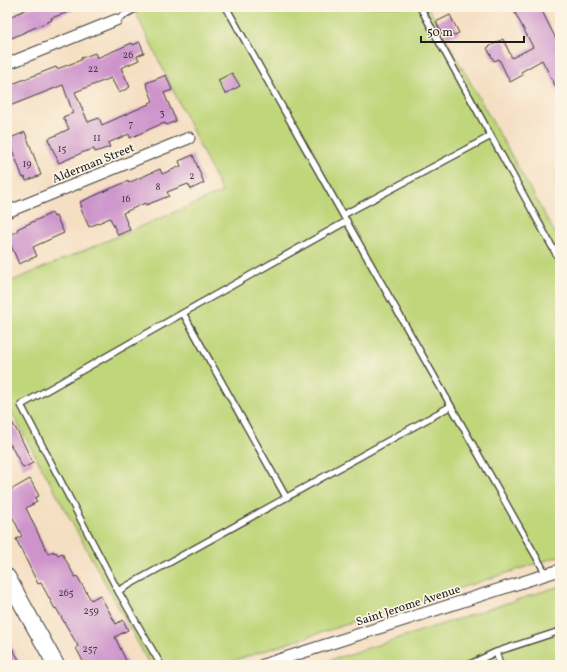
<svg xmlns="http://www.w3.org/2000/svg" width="567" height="672" font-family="Vollkorn,serif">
<rect width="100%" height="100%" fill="#fcf5e5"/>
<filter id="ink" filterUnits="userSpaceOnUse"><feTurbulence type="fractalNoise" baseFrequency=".025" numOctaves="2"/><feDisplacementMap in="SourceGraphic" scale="8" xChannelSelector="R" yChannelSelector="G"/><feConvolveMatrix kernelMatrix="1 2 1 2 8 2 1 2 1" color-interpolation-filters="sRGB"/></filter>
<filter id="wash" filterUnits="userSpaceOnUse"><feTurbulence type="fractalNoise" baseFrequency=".012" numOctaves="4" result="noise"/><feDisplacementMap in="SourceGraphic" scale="16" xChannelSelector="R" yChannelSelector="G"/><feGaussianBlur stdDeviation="0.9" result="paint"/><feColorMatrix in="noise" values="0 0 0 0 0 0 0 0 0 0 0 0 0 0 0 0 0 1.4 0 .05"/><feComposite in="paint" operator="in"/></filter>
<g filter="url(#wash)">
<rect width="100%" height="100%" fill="#f5dfc3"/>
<path fill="#bfd67a" stroke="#6e794b" d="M 133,7 L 428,7 L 560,242 L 560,556 L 220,665 L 150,665 L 7,404 L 7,283 L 222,192 Z
M 560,586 L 560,665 L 315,665 Z"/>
<g id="blocks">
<path fill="#cd94cc" d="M 32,7 L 78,7 L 78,9 L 51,18 L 52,20 L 7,40 L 7,18 Z
M 512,7 L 540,7 L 560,47 L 560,95 L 542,60 L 521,72 L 523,75 L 510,82 L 499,59 L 494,61 L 487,48 L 503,39 L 512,58 L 533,47 Z
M 450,15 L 459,33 L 447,38 L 445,33 L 442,34 L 436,22 Z
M 140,42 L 144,53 L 137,56 L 139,60 L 121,68 L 130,87 L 119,93 L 111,78 L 75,92 L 88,122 L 99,118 L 102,125 L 149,104 L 149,103 L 153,101 L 146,83 L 166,75 L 172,90 L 164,93 L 176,121 L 166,125 L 165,123 L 159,125 L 130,138 L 129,134 L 108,143 L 110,147 L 95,152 L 94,149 L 84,152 L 59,163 L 48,139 L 69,129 L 63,117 L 73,113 L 63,85 L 7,107 L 7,86 L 56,67 L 57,69 L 81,60 L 81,58 L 95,53 L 97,58 L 132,43 L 133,45 Z
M 232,73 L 240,86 L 225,94 L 218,80 Z
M 25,132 L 41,175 L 26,181 L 25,177 L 23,178 L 8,139 Z
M 193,155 L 204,183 L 191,189 L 188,184 L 167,192 L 169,196 L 146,205 L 145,203 L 123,213 L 130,230 L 118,235 L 110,218 L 89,227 L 80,207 L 82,207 L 80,202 L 128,181 L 128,183 L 160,169 L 162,174 L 181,166 L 179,161 Z
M 52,213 L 54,217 L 56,216 L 64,233 L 33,247 L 37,256 L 19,264 L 7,236 L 18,231 L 17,229 Z
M 7,413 L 21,438 L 33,463 L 23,468 L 10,444 L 7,446 Z
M 30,479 L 39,496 L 35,498 L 37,502 L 26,508 L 48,554 L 53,551 L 54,553 L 56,552 L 58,555 L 62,553 L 75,577 L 77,576 L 91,600 L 100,595 L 116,624 L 123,620 L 128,630 L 115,637 L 128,665 L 85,665 L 76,648 L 78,646 L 56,608 L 55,609 L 41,583 L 38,584 L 16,539 L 22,536 L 12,516 L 7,519 L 7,492 Z
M 7,639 L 22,665 L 7,665 Z"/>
</g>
</g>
<g filter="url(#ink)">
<use href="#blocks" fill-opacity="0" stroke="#3d3935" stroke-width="1"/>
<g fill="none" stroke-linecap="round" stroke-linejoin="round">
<g stroke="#3d3935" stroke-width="8">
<path id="lane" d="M 226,7 L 343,215 L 491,136 L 420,7
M 116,20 L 138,7
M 491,136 L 560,261
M 343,215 L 451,406
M 183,313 L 347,221
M 118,591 L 451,406 L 546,574
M 496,652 L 500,665
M 161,665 L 118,591 L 21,405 L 183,313 L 286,497
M 468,665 L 496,652 L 560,631"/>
</g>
<g stroke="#3d3935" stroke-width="13">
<path id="street" d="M 7,64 L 116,20
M 7,212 L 189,138
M 263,665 L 560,570"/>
</g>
<g stroke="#3d3935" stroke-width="18">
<path id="secondary" d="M 7,577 L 56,665"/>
</g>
<use href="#lane" stroke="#fff" stroke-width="5.5"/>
<use href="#street" stroke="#fff" stroke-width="11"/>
<use href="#secondary" stroke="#fff" stroke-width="16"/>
</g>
</g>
<g text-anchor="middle" stroke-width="3.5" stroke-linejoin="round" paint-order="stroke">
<g font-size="10" fill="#483a48">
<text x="128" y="58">26</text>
<text x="93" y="72">22</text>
<text x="162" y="116">3</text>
<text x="131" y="127">7</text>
<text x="97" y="141">11</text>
<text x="62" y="152">15</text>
<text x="27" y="167">19</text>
<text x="192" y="179">2</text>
<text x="158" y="190">8</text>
<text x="126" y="202">16</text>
<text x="66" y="596">265</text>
<text x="91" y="614">259</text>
<text x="90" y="652">257</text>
</g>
<g font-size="12" fill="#1c1c1c" stroke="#fcf5e5">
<text transform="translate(93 163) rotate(-22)" y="4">Alderman Street</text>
<text transform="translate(408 605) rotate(-18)" y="4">Saint Jerome Avenue</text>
</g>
</g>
<rect width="567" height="672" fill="none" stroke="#fcf5e5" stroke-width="24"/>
<path d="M421 36v6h103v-6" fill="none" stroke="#1c1c1c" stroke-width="2"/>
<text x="427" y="36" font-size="12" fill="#1c1c1c" stroke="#fcf5e5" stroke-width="3" paint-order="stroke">50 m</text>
</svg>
